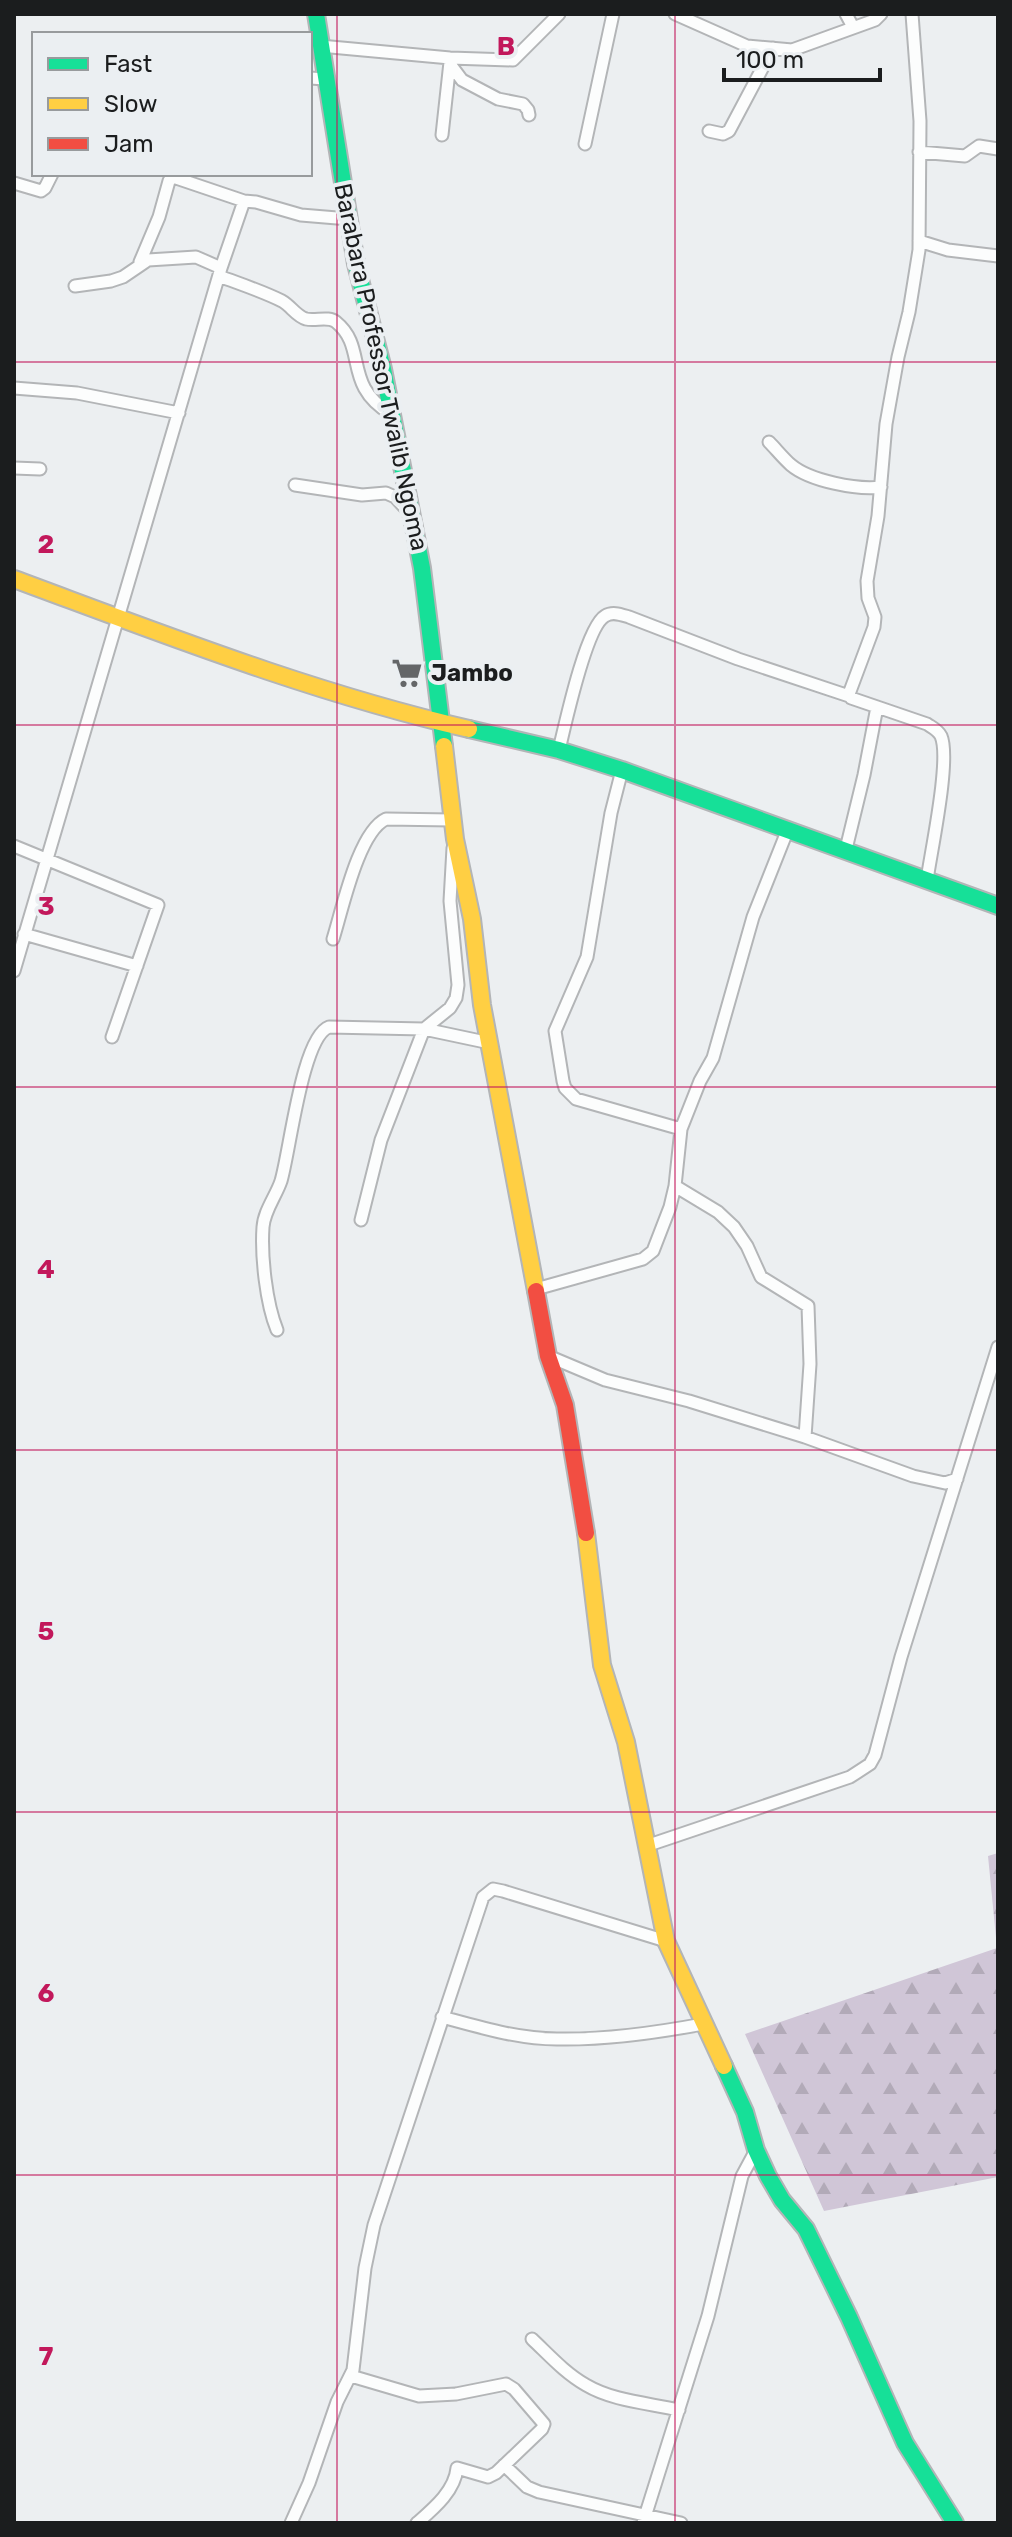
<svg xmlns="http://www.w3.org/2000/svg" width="1012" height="2537" font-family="Rubik,sans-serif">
<defs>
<pattern id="forest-firs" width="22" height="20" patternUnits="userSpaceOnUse" patternTransform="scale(2)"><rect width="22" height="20" fill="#d0c6d7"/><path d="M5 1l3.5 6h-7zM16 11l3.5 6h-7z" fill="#b2aab8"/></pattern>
</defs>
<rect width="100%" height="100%" fill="#eceff1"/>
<path fill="url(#forest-firs)" d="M 998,1853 L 998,2177 L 824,2211 L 745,2034 L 997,1948 L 988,1856 Z"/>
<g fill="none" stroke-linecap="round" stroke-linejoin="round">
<g stroke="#b3b5b7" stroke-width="15">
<path id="street" d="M 675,14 L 747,46 L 792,50 L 875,20 L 881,14
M 846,14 L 853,27
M 912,14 L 920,121 L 919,250 L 909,312 L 898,357 L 886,424 L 878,516 L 867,581 L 868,598 L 875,617 L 874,627 L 849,694 L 851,698 L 927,724 C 933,728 938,730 941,736 C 951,759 931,851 927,880
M 320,46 L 450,58 L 513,60 L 559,14
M 450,64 L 462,80 L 498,99 L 523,104 L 528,110 L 529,115
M 310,78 L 325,79
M 709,131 L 723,134 L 729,131 L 773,48
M 442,135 L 450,62
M 585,144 L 613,14
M 919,152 L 965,156 L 979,146 L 998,149
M 14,183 L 41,191 L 45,188 L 52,174
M 919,241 L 948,250 L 998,256
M 140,262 L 159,217 L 169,181 L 173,177 L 244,201 L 256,202 L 301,215 L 349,219
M 219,276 C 240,284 262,291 282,301 C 291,306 296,316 306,319 C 316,321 329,316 336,322 C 368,348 342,385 391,414
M 75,286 L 111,281 L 123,277 L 148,260 L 196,257 L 221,268
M 14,388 L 77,393 L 179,413
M 769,442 C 776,449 783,458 791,465 C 810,481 857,490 881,487
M 14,468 L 40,469
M 295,485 L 362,495 L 386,493 L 395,497 L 409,512
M 559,750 C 565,725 586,627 605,616 C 613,611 622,615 629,617 L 738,659 L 849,696
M 622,770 L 611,813 L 587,957 L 555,1031 L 563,1081 L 565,1088 L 576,1099 L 681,1129
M 14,846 L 158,905 L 112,1037
M 846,849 L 864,775 L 877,707
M 24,934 L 137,966
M 333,939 C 342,911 358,832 386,819 L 452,820
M 14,971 L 221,268 L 244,201
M 675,1186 L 718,1212 L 734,1227 L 747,1246 L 761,1277 L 808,1306 L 810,1364 L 805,1437
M 361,1220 L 381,1140 L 424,1029 L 450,1008 L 456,998 L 458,985 L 450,901 L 453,848
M 536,1289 L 643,1259 L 653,1251 L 670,1207 L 675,1186 L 681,1129 L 700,1081 L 713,1058 L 753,917 L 788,829
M 277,1330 C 266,1303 261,1256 263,1227 C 264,1211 276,1196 281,1181 C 290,1151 302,1037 329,1027 L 424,1029 L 490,1043
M 548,1356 L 605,1380 L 689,1401 L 805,1437 L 913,1476 L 945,1483 L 957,1479
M 646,1846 L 850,1777 L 870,1764 L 875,1755 L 901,1657 L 998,1347
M 442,2017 C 479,2027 518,2039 557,2039 C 605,2040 655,2033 703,2024
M 532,2339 C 549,2355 565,2373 586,2385 C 613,2401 648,2403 679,2410
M 351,2376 L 419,2396 L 456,2394 L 506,2384 L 514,2389 L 544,2424 L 542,2429 L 496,2473 L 488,2477 L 457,2468 C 455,2491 433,2509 417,2523
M 504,2465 L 527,2487 L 539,2492 L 681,2523
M 291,2523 L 309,2483 L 337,2402 L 353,2370 L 365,2268 L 374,2225 L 483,1897 L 493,1889 L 503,1891 L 666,1941
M 643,2523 L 708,2316 L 742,2176 L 756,2150"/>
</g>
<g stroke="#b3b5b7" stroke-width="20">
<path id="fast" d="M 316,14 L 356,264 L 383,369 L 422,568 L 444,746
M 469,729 L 559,750 L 622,770 L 998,906
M 724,2066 L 745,2112 L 756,2150 L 768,2176 L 782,2200 L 806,2229 L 849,2317 L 905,2443 L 955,2523"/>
</g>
<g stroke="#b3b5b7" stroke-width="20">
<path id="slow" d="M 14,579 C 163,634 313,693 469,729
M 444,746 L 455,839 L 472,919 L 482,1005 L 536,1291
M 586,1533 L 602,1665 L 626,1742 L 666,1941 L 724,2066"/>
</g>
<g stroke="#b3b5b7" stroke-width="20">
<path id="jam" d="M 536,1291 L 548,1356 L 565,1405 L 586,1533"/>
</g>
<use href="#street" stroke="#fcfdfd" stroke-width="11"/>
<use href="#fast" stroke="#16e098" stroke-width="16"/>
<use href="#slow" stroke="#ffcf43" stroke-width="16"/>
<use href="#jam" stroke="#f24e42" stroke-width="16"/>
</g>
<path fill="none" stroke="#c2185b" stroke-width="2" stroke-opacity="0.55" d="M 337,14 L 337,2523M 675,14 L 675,2523M 14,362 L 998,362M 14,725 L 998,725M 14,1087 L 998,1087M 14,1450 L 998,1450M 14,1812 L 998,1812M 14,2175 L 998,2175"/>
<defs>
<g id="supermarket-bare" transform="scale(2.4)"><path d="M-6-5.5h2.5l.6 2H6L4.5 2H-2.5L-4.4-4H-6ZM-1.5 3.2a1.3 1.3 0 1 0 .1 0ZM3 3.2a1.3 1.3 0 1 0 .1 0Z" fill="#646668" stroke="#ebeff2" stroke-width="2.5" paint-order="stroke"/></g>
</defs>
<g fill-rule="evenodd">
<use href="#supermarket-bare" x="407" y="673"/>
</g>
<g text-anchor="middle" stroke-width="8" stroke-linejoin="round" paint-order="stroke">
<g font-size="24" fill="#1b1d1e" stroke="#ebeff2">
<text transform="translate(381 367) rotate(78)" y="8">Barabara Professor Twalib Ngoma</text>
</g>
<g font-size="24" font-weight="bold" fill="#1b1d1e" stroke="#ebeff2" text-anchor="start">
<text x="431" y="681">Jambo</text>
</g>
</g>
<g font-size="26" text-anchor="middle" font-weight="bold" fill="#c2185b" stroke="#ebeff2" stroke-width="8" stroke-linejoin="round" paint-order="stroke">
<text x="506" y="55">B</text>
<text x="46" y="553">2</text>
<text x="46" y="915">3</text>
<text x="46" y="1278">4</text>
<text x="46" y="1640">5</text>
<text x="46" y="2002">6</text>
<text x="46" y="2365">7</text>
</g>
<rect width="1012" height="2537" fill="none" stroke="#1b1d1e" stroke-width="32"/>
<rect x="32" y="32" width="280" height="144" fill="#ebeff2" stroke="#989b9d" stroke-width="2"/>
<rect x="48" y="58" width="40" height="12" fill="#16e098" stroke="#989b9d" stroke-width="2"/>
<text x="104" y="72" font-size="24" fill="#1b1d1e">Fast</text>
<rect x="48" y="98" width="40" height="12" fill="#ffcf43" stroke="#989b9d" stroke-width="2"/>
<text x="104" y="112" font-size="24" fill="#1b1d1e">Slow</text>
<rect x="48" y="138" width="40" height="12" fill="#f24e42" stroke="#989b9d" stroke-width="2"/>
<text x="104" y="152" font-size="24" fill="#1b1d1e">Jam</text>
<path d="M724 68v12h156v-12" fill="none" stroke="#1b1d1e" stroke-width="4"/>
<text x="736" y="68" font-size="24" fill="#1b1d1e" stroke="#ebeff2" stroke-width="6" paint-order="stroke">100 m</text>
</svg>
